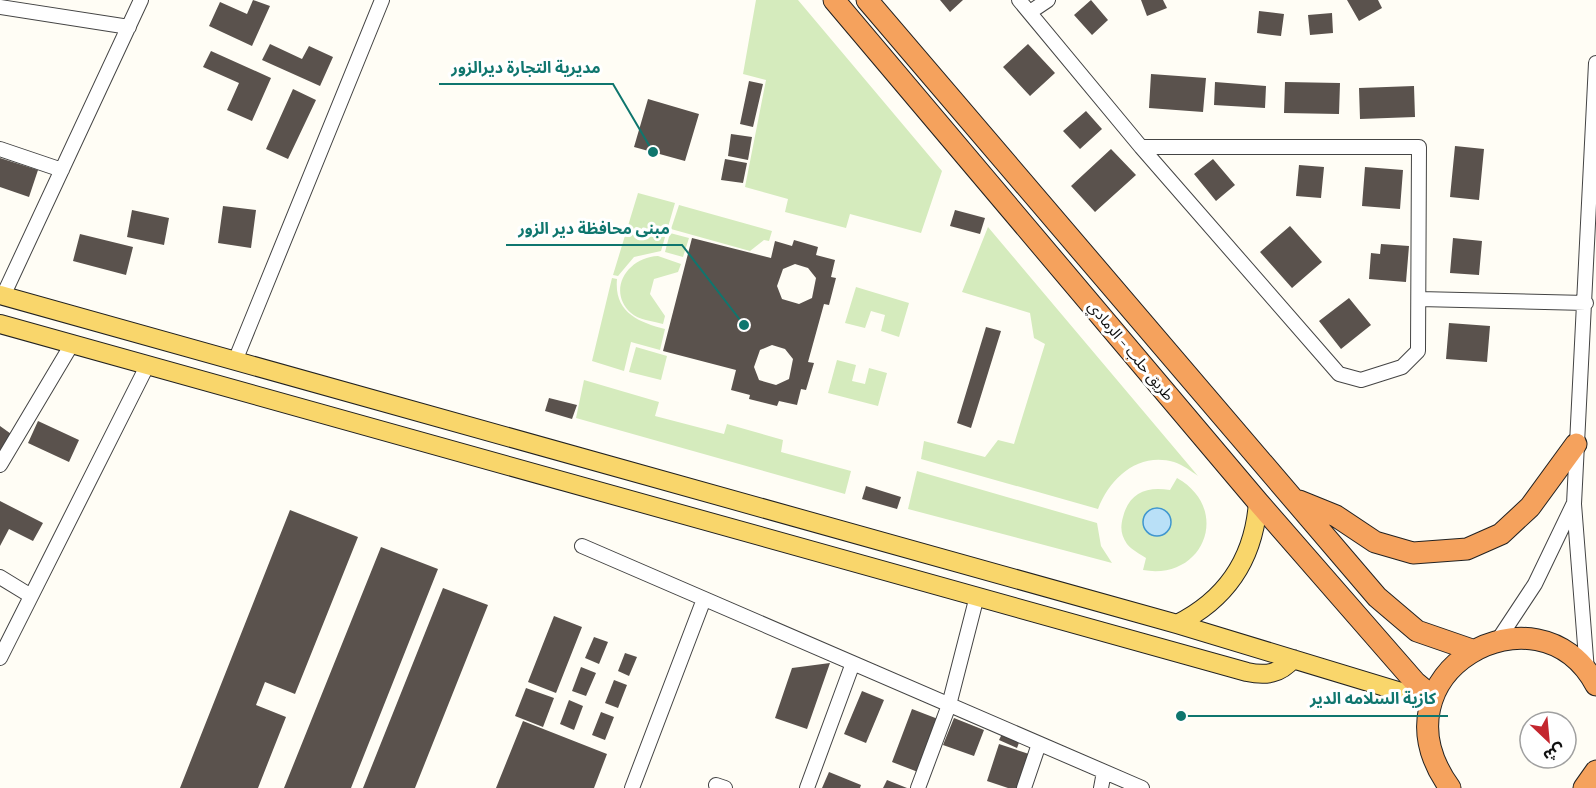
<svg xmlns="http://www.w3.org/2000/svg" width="1596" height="788" font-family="'Playfair Display','Noto Sans Arabic',serif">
<rect width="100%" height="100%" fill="#fffdf5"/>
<path fill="#d5ebbd" d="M 756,0 L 798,0 L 942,171 L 921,233 L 850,214 L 846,228 L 785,212 L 788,199 L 745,187 L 766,80 L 743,74 Z
M 638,193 L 675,203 L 661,251 L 634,257 L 618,276 L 613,275 Z
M 679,205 L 772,231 L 769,241 L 764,240 L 750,251 L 671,229 Z
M 988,227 L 1198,476 C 1191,471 1183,465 1174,462 C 1138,452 1110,478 1098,509 L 921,459 L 924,441 L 985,457 L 998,440 L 1014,444 L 1045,344 L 1034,338 L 1030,313 L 962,292 Z
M 670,233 L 689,238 L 683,257 L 665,252 Z
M 658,256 L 681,264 L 678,272 L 654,279 L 650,294 L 665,316 L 663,324 C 653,321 638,320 631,313 C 606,290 628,257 658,256 Z
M 612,278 L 617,279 C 614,312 638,322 665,329 L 660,350 L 631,342 L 624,371 L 592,361 Z
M 856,287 L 909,303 L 899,337 L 881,331 L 885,315 L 871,311 L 865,328 L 845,323 Z
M 636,347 L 667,356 L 661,380 L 629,372 Z
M 837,360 L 856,365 L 852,381 L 865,384 L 869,368 L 887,373 L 878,406 L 828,393 Z
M 584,380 L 659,402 L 655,416 L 724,434 L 727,424 L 783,440 L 781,452 L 851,471 L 845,494 L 576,418 Z
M 917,471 L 1097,523 L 1101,546 L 1112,563 L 908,509 Z
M 1177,478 C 1232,509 1204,581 1143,570 L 1146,558 C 1140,554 1132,550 1127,544 C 1121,535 1120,528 1123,517 C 1129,493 1146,486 1170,490 Z"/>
<path fill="#b9e0f7" stroke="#3f96cf" stroke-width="1.5" d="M1143 522a14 14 0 1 1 28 0a14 14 0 1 1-28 0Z"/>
<path fill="#5a524d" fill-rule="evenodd" d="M 253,0 L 270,6 L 252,46 L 209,26 L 220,2 L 247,14 Z
M 940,0 L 963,0 L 950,12 Z
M 1091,0 L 1108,20 L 1092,35 L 1074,15 Z
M 1141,0 L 1163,0 L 1167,8 L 1147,16 Z
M 1347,0 L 1378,0 L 1382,8 L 1359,21 Z
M 1259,11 L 1284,14 L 1281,36 L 1257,33 Z
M 1332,13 L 1333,33 L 1310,35 L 1308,15 Z
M 270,44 L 302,59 L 309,46 L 333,57 L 320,86 L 262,60 Z
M 1028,44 L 1055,73 L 1030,96 L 1003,67 Z
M 211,51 L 271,78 L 252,121 L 227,110 L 239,83 L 203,67 Z
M 1151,74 L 1206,78 L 1203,112 L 1149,108 Z
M 749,81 L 763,84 L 753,127 L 740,124 Z
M 1215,82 L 1266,86 L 1265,108 L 1214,105 Z
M 1285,82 L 1340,83 L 1339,114 L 1284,113 Z
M 1414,86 L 1415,117 L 1360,119 L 1359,88 Z
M 293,89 L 316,100 L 288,159 L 266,149 Z
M 648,99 L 699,114 L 685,161 L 634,147 Z
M 1086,111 L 1102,129 L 1080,149 L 1063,131 Z
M 731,134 L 752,137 L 748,160 L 728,156 Z
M 1455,146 L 1484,149 L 1479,200 L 1450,197 Z
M 1111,149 L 1136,175 L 1095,212 L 1071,186 Z
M 0,158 L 38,170 L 29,197 L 0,187 Z
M 725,159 L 747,163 L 743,183 L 721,180 Z
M 1213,159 L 1235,185 L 1216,201 L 1194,174 Z
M 1299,165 L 1324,167 L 1321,198 L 1296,196 Z
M 1365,167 L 1403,170 L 1400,209 L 1362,206 Z
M 223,206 L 256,210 L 251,248 L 218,243 Z
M 132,210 L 169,218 L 164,245 L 127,237 Z
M 955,210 L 985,218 L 980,234 L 950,226 Z
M 1290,226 L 1322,262 L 1292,288 L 1260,252 Z
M 80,234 L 133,247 L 126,275 L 73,261 Z
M 692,238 L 771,258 L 775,241 L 792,246 L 794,240 L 818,247 L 816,255 L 835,260 L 831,277 L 836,278 L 829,305 L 824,304 L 808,362 L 814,363 L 806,390 L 801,389 L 797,405 L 779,401 L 777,406 L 749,399 L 750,395 L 731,390 L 736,370 L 663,351 ZM 795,264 L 808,268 L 816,278 L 812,298 L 799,304 L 782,299 L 777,286 L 783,269 ZM 772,345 L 785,349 L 793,359 L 789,379 L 776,385 L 759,380 L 754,367 L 760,350 Z
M 1453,238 L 1482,241 L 1479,275 L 1450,273 Z
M 1381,244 L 1409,246 L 1406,282 L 1369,279 L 1371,253 L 1380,254 Z
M 1349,298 L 1371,325 L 1341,349 L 1319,321 Z
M 1449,323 L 1490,326 L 1487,362 L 1446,359 Z
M 986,327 L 1001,331 L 971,428 L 957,423 Z
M 549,398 L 577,405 L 572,419 L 545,411 Z
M 38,421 L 79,440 L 69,462 L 28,443 Z
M 0,426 L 14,436 L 0,457 Z
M 866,486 L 901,497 L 897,509 L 862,499 Z
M 0,501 L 43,523 L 33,541 L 9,529 L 0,546 Z
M 290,510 L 358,537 L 295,694 L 265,682 L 256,705 L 286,717 L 258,788 L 180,788 Z
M 381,547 L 438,569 L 351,788 L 284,788 Z
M 443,588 L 488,605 L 415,788 L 363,788 Z
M 554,616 L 582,627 L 556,693 L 528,682 Z
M 594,637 L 608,642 L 599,664 L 585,658 Z
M 625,653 L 637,657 L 629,676 L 618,671 Z
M 830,663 L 807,729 L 775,718 L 792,668 Z
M 581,667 L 596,673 L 586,696 L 572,691 Z
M 614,680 L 627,685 L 618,708 L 605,703 Z
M 526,688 L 554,698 L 543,727 L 515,716 Z
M 862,691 L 884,700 L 866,743 L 844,734 Z
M 569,700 L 583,706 L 574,730 L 560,724 Z
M 912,709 L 938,719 L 918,772 L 892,762 Z
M 601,712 L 614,717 L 605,740 L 592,735 Z
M 954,718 L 984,730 L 974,756 L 943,745 Z
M 523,721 L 607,754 L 594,788 L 496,788 Z
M 1003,732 L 1020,740 L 1017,748 L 999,740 Z
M 999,744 L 1029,754 L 1018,788 L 1008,788 L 987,781 Z
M 829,772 L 861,785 L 860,788 L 822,788 Z
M 887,780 L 907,788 L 883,788 Z"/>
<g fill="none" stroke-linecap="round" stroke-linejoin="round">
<g stroke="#444" stroke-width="16">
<path id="minor" d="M 1019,0 L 1141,147 L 1339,374 L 1361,380 L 1402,367 L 1418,351 L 1419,147 L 1141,147
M 0,7 L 129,27
M 1030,12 L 1048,0
M 0,149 L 62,170
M 3,296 L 141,0
M 1419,299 L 1586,303
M 235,361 L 382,0
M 0,465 L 72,344
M 582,546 L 1142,788
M 0,577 L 31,596
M 1498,640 L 1535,584 L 1573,505
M 0,658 L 148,364
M 1587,671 L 1574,504 L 1596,63
M 716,785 L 725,788
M 632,788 L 704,599
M 807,788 L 853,663
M 918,788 L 949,705 L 977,596
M 1024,788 L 1039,744
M 1101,788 L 1104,772"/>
</g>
<g stroke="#222" stroke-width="20">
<path id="major" d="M 0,295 L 1177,624 L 1431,701
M 0,324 L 1247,672 C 1266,676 1280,674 1293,659
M 1177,624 C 1227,599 1254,558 1258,502"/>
</g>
<g stroke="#222" stroke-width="23">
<path id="highway" d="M 834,0 L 1258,502 L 1415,682 L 1433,697
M 867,0 L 1377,597 L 1417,631 L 1472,650
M 1299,501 L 1336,516 L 1375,542 L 1413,553 L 1467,549 L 1501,534 L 1530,507 L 1576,444
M 1450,788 C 1367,673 1538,578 1596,685
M 1584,788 L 1596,771"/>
</g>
<use href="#minor" stroke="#fff" stroke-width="14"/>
<use href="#major" stroke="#f9d66b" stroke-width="18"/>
<use href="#highway" stroke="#f5a25d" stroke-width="21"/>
</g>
<g text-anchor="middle" stroke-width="6" stroke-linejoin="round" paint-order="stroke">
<g font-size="15" fill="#111" stroke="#fff">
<text transform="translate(1131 351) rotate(50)" y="5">طريق حلب - الرمادي</text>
</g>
</g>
<path fill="none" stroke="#0f766e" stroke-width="2" d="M653 152L613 84H439M744 325L682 245H506M1181 716L1298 716H1448"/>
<g fill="#0f766e" stroke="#fff" stroke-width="2">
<circle cx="653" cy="152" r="6"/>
<circle cx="744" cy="325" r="6"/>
<circle cx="1181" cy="716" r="6"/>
</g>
<g font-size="16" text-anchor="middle" font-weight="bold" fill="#0f766e" stroke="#fff" stroke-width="6" stroke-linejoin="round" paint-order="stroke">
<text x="526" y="73">مديرية التجارة ديرالزور</text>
<text x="594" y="234">مبنى محافظة دير الزور</text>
<text x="1373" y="704">كازية السلامه الدير</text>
</g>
<g transform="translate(1548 740) rotate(154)"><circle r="28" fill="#ffffff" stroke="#a0a0a0" stroke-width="1.5"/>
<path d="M0-4.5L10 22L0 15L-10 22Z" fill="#c4262e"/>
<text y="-9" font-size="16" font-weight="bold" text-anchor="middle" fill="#111111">ش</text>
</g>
</svg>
